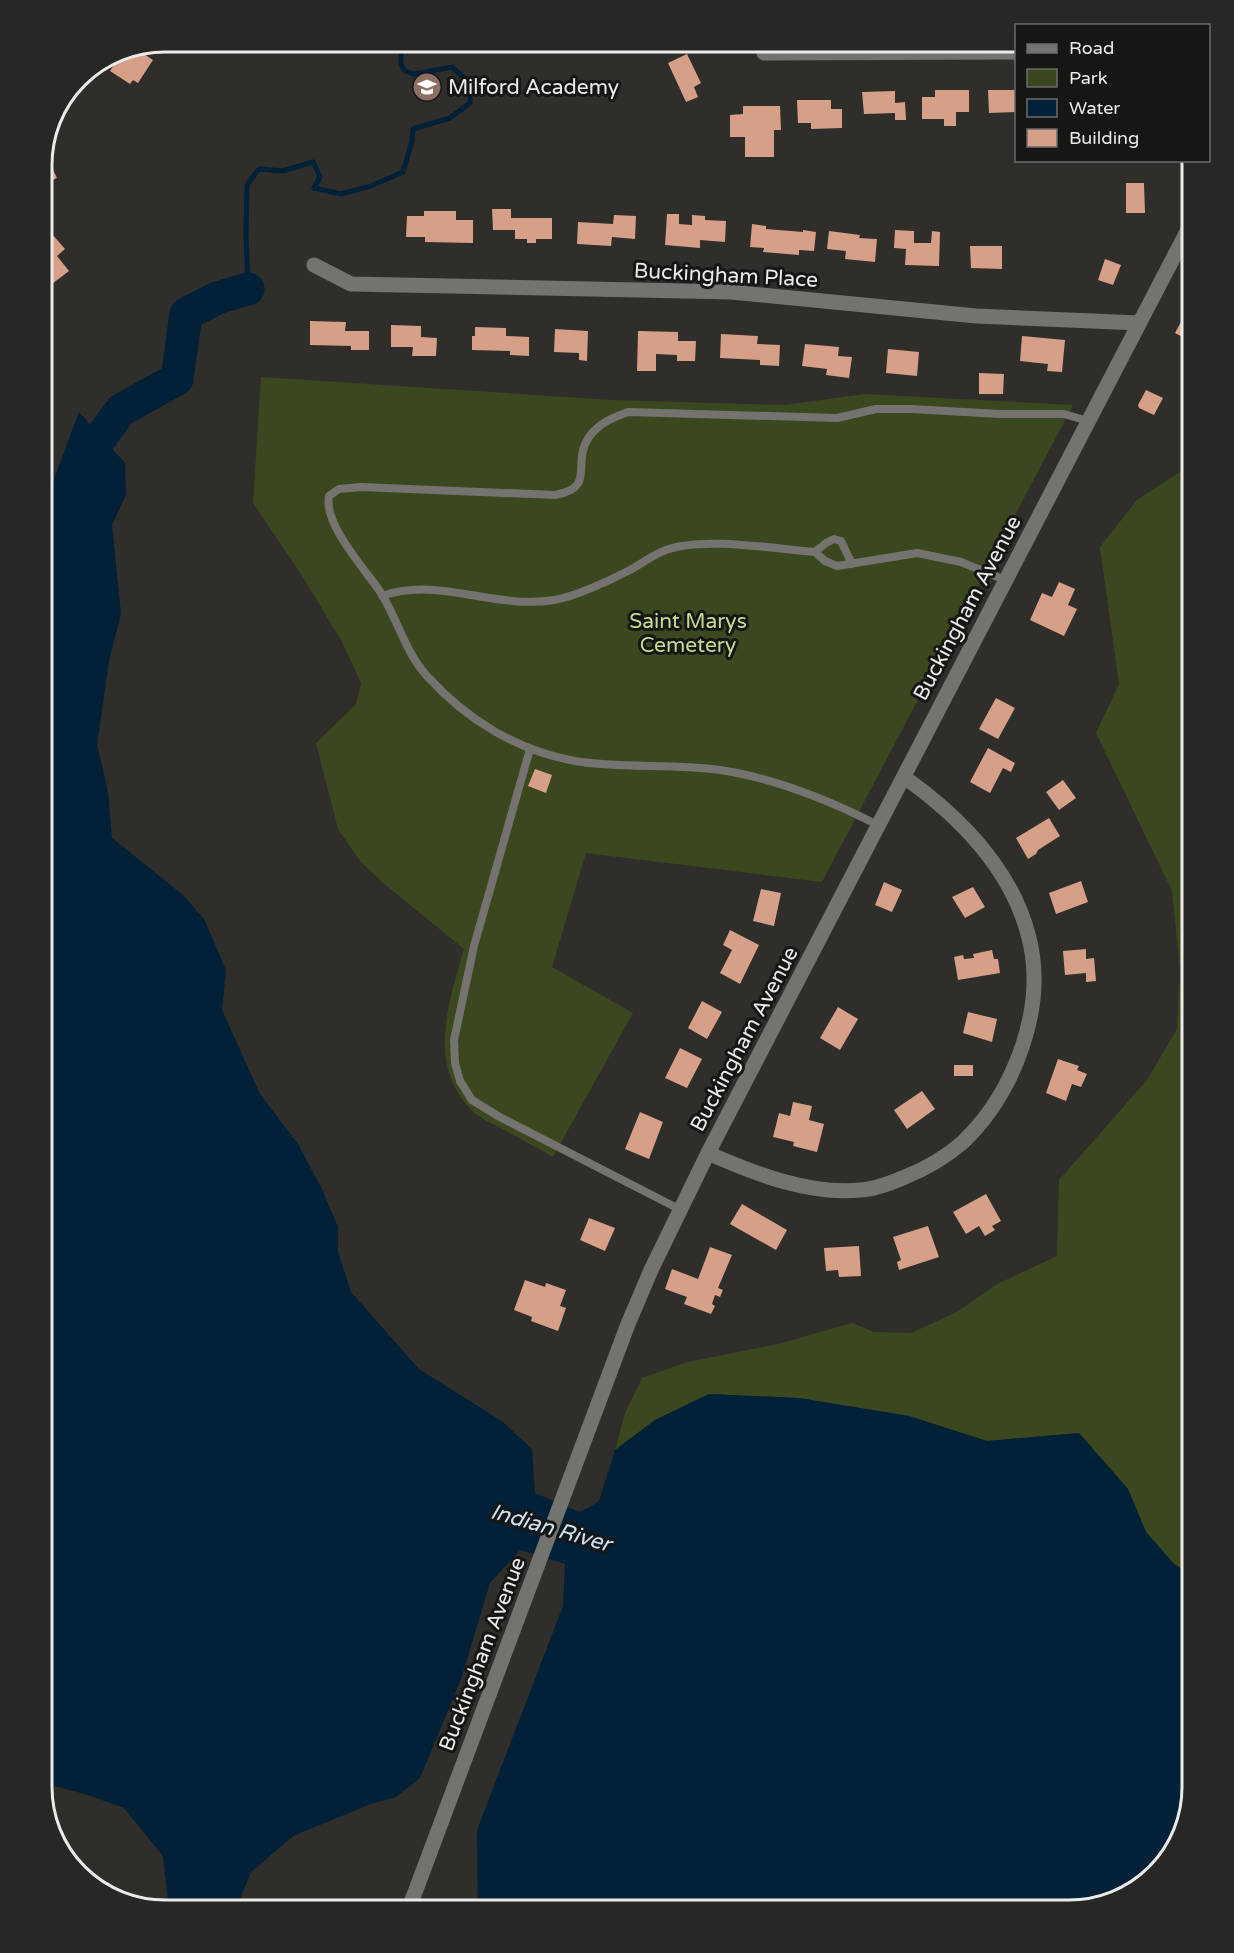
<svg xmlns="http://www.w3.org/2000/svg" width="1234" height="1953" font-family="'Varela Round',sans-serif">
<rect width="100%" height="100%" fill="#2f2e2b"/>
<path fill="#3b481f" d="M 261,377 L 612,400 L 784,405 L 865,394 L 1073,405 L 822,882 L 586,853 L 552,967 L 633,1013 L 553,1157 C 536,1147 518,1138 501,1128 C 493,1124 484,1120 477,1115 C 425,1070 448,1004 464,949 L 382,882 L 360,861 L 338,829 L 316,743 L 356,704 L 361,683 L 342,642 L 301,574 L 253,503 Z
M 1192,464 L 1192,1575 L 1174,1564 L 1146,1532 L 1128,1489 L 1079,1433 L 987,1441 L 909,1416 L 799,1398 L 709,1394 L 655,1420 L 615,1450 L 625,1413 L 642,1378 L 688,1362 L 778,1344 L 852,1323 L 874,1332 L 911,1333 L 957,1312 L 997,1284 L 1057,1256 L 1059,1180 L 1147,1080 L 1177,1029 L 1180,970 L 1172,891 L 1096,733 L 1119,684 L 1100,547 L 1137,500 Z"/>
<path fill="#002137" d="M 79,412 L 125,463 L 126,495 L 112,525 L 121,614 L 109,661 L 97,745 L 108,791 L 112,838 L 183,895 L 204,919 L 226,970 L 222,1010 L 260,1094 L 298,1144 L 321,1187 L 338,1227 L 338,1252 L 351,1292 L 419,1369 L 503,1422 L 532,1449 L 535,1493 L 579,1512 L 588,1508 L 599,1501 L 615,1450 L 655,1420 L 709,1394 L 799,1398 L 909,1416 L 987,1441 L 1079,1433 L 1128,1489 L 1146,1532 L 1174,1564 L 1192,1575 L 1192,1788 L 1175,1850 L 1123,1898 L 1069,1911 L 478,1911 L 477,1830 L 563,1606 L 565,1564 L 520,1550 L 490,1583 L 461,1679 L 420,1778 L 396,1797 L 371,1804 L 293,1836 L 251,1872 L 235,1911 L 169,1911 L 163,1856 L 124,1808 L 85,1794 L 42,1783 L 42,511 Z"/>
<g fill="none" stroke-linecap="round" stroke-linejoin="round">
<path stroke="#002137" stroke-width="5" d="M 248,289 L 246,234 L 247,185 L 259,169 L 283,171 L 313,162 L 320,177 L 314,188 L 341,194 L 371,186 L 403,172 L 412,141 L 413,129 L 450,118 L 470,103 C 471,82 467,80 452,67 L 414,74 L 405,71 L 401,65 L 401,47 L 409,42"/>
<path stroke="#002137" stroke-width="33" d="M 101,437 L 121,410 L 177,379 L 186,314 L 217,298 L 248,289"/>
</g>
<path fill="#d69f88" d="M 135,48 L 153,60 L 138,83 L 133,80 L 130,84 L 110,71 L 115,63 L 108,58 L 118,51 Z
M 687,54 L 701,83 L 694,87 L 698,97 L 686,102 L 668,63 Z
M 935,90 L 969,90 L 969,112 L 956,112 L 956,126 L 944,126 L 944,119 L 922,119 L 922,97 L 935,97 Z
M 988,90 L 1016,90 L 1016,112 L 989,113 Z
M 895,91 L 895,103 L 905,102 L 906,120 L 895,120 L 895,113 L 864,114 L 862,92 Z
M 797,100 L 831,100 L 831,109 L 842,109 L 842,128 L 811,129 L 811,123 L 798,123 Z
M 743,106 L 780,106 L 781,130 L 774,130 L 774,157 L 745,157 L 745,137 L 730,137 L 730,115 L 743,114 Z
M 44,151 L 57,178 L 42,185 L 42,158 Z
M 1126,183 L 1144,183 L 1145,213 L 1126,213 Z
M 492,209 L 511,209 L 511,218 L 552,218 L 552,239 L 536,239 L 536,243 L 527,243 L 527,239 L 515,239 L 515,230 L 493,230 Z
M 424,211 L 456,211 L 456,220 L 473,220 L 473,243 L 425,242 L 425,237 L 406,237 L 407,216 L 424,216 Z
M 667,214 L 679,214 L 679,224 L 692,225 L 692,215 L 705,216 L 705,220 L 726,221 L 725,242 L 700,240 L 700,248 L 665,245 Z
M 614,215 L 636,216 L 635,239 L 612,237 L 611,246 L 577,244 L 578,222 L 613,224 Z
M 752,224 L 766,226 L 766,229 L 803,232 L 803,230 L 816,232 L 814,251 L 799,250 L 799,255 L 763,252 L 764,248 L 750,247 Z
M 895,230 L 914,231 L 914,243 L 931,243 L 932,231 L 940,232 L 939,266 L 905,265 L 906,249 L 894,248 Z
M 829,231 L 860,235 L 859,238 L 877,239 L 875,262 L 845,259 L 846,251 L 827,249 Z
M 52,234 L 65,249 L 57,256 L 69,271 L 48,287 L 42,279 L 42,242 Z
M 970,246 L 1002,246 L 1002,269 L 971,268 Z
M 1105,259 L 1121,265 L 1113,285 L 1098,280 Z
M 1192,313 L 1192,342 L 1175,333 L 1183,318 L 1188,320 Z
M 310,321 L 346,322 L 345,331 L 369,331 L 369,350 L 351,350 L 351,346 L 310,345 Z
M 391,325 L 421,326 L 421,337 L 437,338 L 436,356 L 412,356 L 413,347 L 391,347 Z
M 475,327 L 506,328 L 506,336 L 529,337 L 529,356 L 510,355 L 510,351 L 472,350 L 472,336 L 475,336 Z
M 555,329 L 588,331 L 587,361 L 579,360 L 579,353 L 554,352 Z
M 638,331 L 678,332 L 678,341 L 696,341 L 695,361 L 677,361 L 677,355 L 656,354 L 656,371 L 637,371 Z
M 721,334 L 758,336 L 757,344 L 780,345 L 779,366 L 760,365 L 760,360 L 720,358 Z
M 1022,336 L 1065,340 L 1062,372 L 1047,371 L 1048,364 L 1020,361 Z
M 805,344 L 839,347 L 838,356 L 852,357 L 849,378 L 826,375 L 827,369 L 802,366 Z
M 888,349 L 919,352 L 917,376 L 886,373 Z
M 979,373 L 1004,374 L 1003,394 L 979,394 Z
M 1146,390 L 1163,398 L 1154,415 L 1139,408 L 1138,405 Z
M 1059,582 L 1075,589 L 1068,605 L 1077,609 L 1064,636 L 1030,620 L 1042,593 L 1052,597 Z
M 996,698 L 1015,708 L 998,739 L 979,729 Z
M 988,748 L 1015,763 L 1011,772 L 1003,768 L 990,793 L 970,782 Z
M 535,769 L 552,775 L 546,793 L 528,786 Z
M 1063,780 L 1076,798 L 1059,810 L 1046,792 Z
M 1049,818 L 1060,836 L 1038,850 L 1036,854 L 1028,859 L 1016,838 Z
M 1081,881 L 1088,902 L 1056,914 L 1049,893 Z
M 884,882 L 902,890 L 892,912 L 875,905 Z
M 973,887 L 985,907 L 965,918 L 952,897 Z
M 761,889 L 781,893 L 774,926 L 753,921 Z
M 730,930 L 759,945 L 740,984 L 720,973 L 732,950 L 723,945 Z
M 1086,949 L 1086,959 L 1094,958 L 1096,981 L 1086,982 L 1086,973 L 1065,975 L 1063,951 Z
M 992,950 L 994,959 L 998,959 L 1000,973 L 958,980 L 954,957 L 963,955 L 964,959 L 974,958 L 973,954 Z
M 702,1001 L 722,1012 L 707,1039 L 688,1028 Z
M 838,1007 L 858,1019 L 840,1050 L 820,1038 Z
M 968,1012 L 997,1019 L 992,1042 L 963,1033 Z
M 680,1048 L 702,1059 L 687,1088 L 665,1078 Z
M 1058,1059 L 1079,1066 L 1077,1070 L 1087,1074 L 1081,1087 L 1072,1084 L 1066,1101 L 1046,1093 Z
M 954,1065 L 973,1065 L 973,1076 L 954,1076 Z
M 922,1091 L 935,1109 L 907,1129 L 894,1110 Z
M 793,1102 L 812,1106 L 809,1120 L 824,1124 L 817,1152 L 793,1146 L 794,1142 L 773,1137 L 779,1113 L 790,1116 Z
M 640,1112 L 663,1122 L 649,1159 L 625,1149 Z
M 986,1194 L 1001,1221 L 992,1226 L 995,1230 L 985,1236 L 979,1226 L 966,1234 L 953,1212 Z
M 742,1204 L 787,1230 L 776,1250 L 730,1224 Z
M 589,1218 L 615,1228 L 605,1251 L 580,1240 Z
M 928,1226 L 939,1257 L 899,1270 L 897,1262 L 901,1260 L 893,1237 Z
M 859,1246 L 861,1276 L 839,1277 L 838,1270 L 826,1271 L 824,1248 Z
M 710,1247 L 732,1255 L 718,1288 L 723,1290 L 720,1297 L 715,1295 L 712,1304 L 715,1306 L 711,1314 L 684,1304 L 687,1297 L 665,1289 L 672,1269 L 698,1279 Z
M 525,1280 L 545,1287 L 546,1283 L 566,1290 L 560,1306 L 566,1308 L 558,1331 L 531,1321 L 532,1317 L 514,1310 Z"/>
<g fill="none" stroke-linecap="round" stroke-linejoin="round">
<path stroke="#74736f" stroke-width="8" d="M 815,552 L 826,543 L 834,539 L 841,541 L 852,564
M 382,596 C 438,576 496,610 554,600 C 574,597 611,580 630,570 C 642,563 653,555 666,550 C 702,536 775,549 815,552 L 825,561 L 837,566 L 917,553 L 961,562 L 1005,580
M 530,749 L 474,946 L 454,1040 L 455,1063 L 460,1081 L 472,1100 L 498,1116 L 679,1209
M 878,825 C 829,800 775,778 720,770 C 672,763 622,769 575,761 C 517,751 466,719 427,676 C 405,652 398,620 381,593 C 365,569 323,524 329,496 L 339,489 L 361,487 L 555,495 C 597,488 571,463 589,437 C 599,423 612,418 628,412 L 837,418 L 876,409 L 911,409 L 1000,414 L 1064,414 L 1088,421"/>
<path stroke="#74736f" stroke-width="15" d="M 764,53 L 1016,52
M 314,265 L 351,284 L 731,292 L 976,316 L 1139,323
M 708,1153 C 755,1174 809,1195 861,1190 C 876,1189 891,1183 905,1177 C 925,1169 946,1157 963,1142 C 1015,1092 1048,1005 1028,934 C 1010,867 959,816 904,777"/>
<path stroke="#74736f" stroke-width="15" d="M 408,1911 L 628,1324 L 651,1270 L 708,1153 L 1192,222"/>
</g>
<defs>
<g id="school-disc" transform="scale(1.5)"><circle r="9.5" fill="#8d6e63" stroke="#161615"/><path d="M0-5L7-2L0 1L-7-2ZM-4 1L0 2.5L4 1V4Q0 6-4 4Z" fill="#fff"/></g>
</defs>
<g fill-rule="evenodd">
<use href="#school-disc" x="427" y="87"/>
</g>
<g text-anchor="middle" stroke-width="6" stroke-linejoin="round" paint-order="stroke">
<g font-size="21" fill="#ecebe9" stroke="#161615" text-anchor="start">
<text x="448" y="94">Milford Academy</text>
</g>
<g font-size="21" fill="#ecebe9" stroke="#161615">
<text transform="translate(726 275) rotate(3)" y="7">Buckingham Place</text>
<text transform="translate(967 608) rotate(-62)" y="7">Buckingham Avenue</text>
<text transform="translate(744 1039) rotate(-62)" y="7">Buckingham Avenue</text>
<text transform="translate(482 1654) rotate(-69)" y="7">Buckingham Avenue</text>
</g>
<g font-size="21" fill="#c3dd91" stroke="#161615">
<text x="688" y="628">Saint Marys<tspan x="688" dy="24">Cemetery</tspan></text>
</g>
<g font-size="22" font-style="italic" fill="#cae5fa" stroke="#161615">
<text transform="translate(551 1527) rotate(16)" y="8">Indian River</text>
</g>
</g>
<path d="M0 0H1234V1953H0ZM165 52H1069A113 113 0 0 1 1182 165V1787A113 113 0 0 1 1069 1900H165A113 113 0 0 1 52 1787V165A113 113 0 0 1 165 52Z" fill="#272726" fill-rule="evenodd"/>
<path fill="none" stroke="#ecebe9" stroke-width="3" d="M165 52H1069A113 113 0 0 1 1182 165V1787A113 113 0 0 1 1069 1900H165A113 113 0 0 1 52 1787V165A113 113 0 0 1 165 52Z"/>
<rect x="1015" y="24" width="195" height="138" fill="#161615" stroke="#6c6b6a" stroke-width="1.5"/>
<rect x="1027" y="44" width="30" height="9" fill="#74736f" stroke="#6c6b6a" stroke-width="1.5"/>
<text x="1069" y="54" font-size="18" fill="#ecebe9">Road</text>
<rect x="1027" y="69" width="30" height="18" fill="#3b481f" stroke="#6c6b6a" stroke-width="1.5"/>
<text x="1069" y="84" font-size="18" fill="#ecebe9">Park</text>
<rect x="1027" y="99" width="30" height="18" fill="#002137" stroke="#6c6b6a" stroke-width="1.5"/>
<text x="1069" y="114" font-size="18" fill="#ecebe9">Water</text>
<rect x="1027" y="129" width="30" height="18" fill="#d69f88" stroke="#6c6b6a" stroke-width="1.5"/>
<text x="1069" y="144" font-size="18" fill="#ecebe9">Building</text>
</svg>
